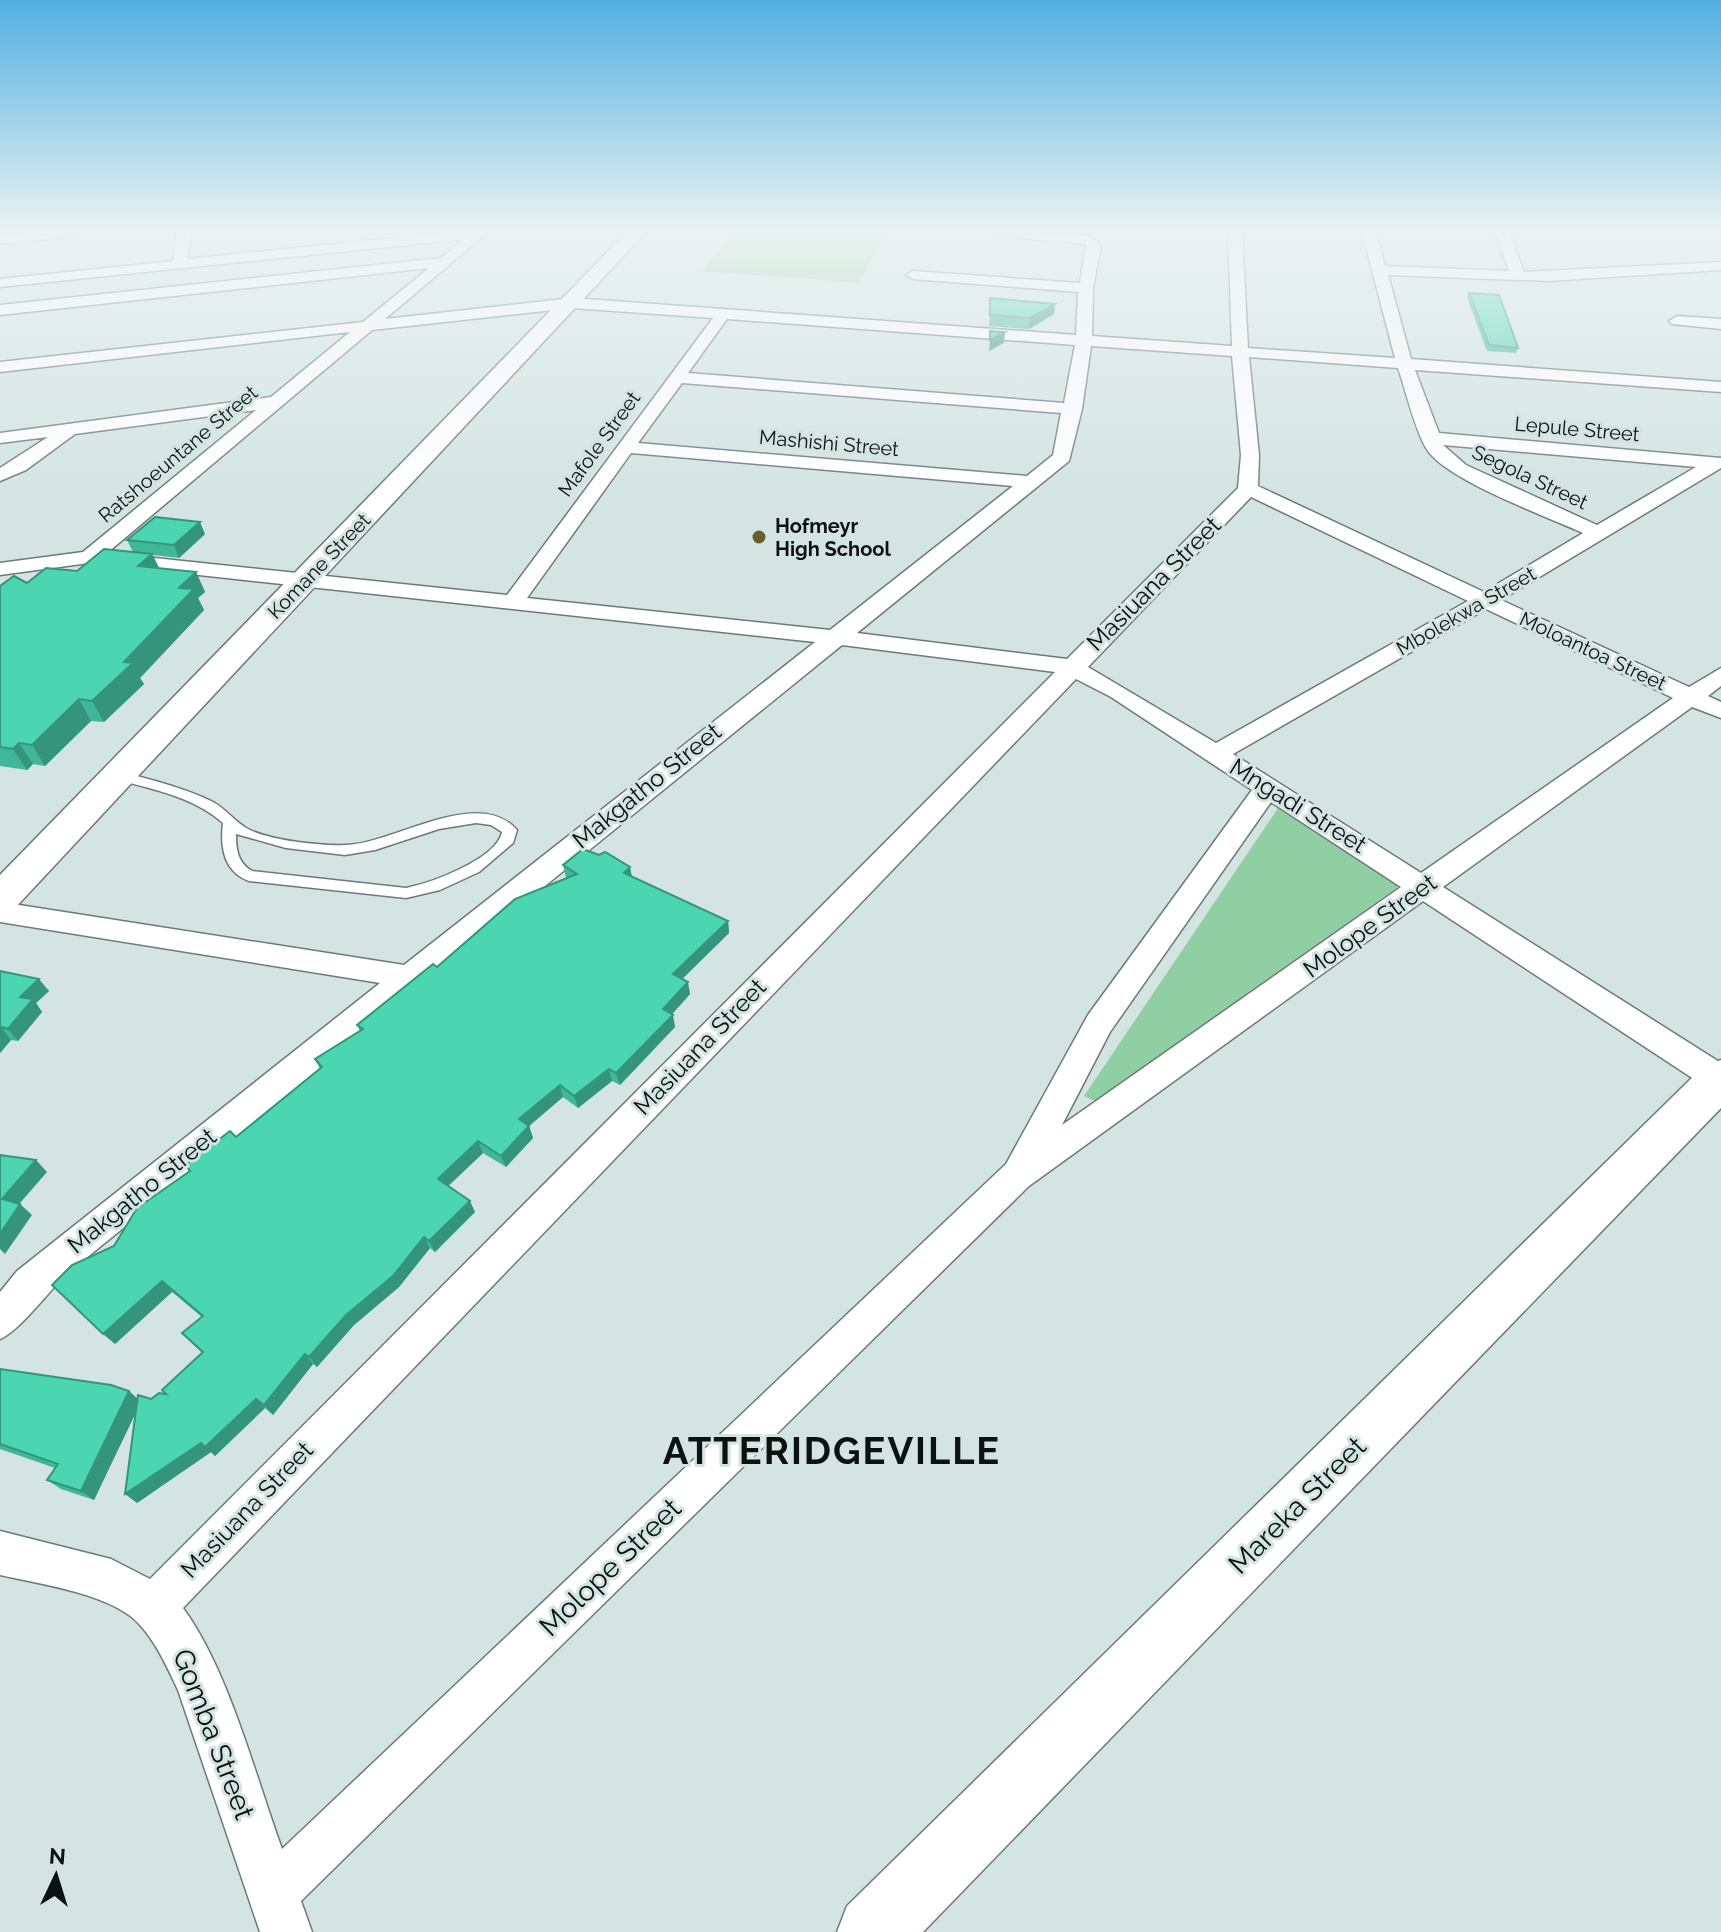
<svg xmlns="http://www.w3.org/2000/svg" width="1721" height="1932" font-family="Raleway,sans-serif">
<rect width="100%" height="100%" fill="#d3e4e2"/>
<path fill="#8fcfa3" d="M 734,232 L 887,232 L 859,283 L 702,271 Z
M 1278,808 L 1399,886 L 1097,1102 L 1084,1096 Z"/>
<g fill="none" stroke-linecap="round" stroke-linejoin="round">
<g stroke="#6b7a79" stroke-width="3">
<path id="lane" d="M 117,771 C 148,779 182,787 211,801 C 226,808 235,823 250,830 C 274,841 321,846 347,845 C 395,843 478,786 517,830 L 513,843 L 479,872 L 440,890 L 406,898 L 249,881 C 224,872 220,847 223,823 C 193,796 150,789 112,778 L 110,775 ZM 476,823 L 491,825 L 502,832 C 497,859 431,883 406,888 L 252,871 C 238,863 236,850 236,834 L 286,848 L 345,855 L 375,850 L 439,829 Z"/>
</g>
<g stroke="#6b7a79" stroke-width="3">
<path id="street" d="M 39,232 L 83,232 L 76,236 L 0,244 L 0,236 Z
M 177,232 L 191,232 L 188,259 L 451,232 L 488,232 L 385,319 L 572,298 L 1076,335 L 1078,292 L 913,279 L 906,275 L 913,271 L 1080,283 L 1086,244 L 1000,236 L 993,232 L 1090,236 L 1101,246 L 1093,288 L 1092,336 L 1232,346 L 1228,232 L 1242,232 L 1248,348 L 1395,358 L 1362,232 L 1376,232 L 1385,266 L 1509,271 L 1495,232 L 1509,232 L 1524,272 L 1721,262 L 1721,270 L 1548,281 L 1388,275 L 1411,359 L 1721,382 L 1721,392 L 1415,370 L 1439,433 L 1721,458 L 1721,468 L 1501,600 L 1689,687 L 1721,668 L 1721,686 L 1708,696 L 1721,702 L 1721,718 L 1692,707 L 1443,887 L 1721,1063 L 1721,1093 L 1709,1089 L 1423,901 L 1029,1186 L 301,1901 L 312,1932 L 260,1932 L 178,1690 C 167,1667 157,1644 140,1625 C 114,1594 39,1584 0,1575 L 0,1531 L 111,1559 L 150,1579 L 1055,672 L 842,645 L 69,1272 C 49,1290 20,1331 0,1339 L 0,1292 L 17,1271 L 380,983 L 0,922 L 0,902 L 404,965 L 815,642 L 89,563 L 0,575 L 0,563 L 83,552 L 256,410 L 75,434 L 26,470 L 0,481 L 0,468 L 48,437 L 0,443 L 0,433 L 271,397 L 350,332 L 0,372 L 0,362 L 363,322 L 429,268 L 0,315 L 0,305 L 441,258 L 465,239 L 0,287 L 0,279 L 173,261 ZM 572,308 L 713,318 L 507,595 L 107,553 L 372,330 ZM 727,319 L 1075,345 L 1064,403 L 688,373 ZM 1091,346 L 1232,356 L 1241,455 L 1238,488 L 1067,659 L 857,633 L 1069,461 L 1082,409 ZM 1249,357 L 1398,368 C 1407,394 1414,427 1426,448 C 1443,479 1548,517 1583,533 L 1484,592 L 1258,486 L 1259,455 ZM 682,383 L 1061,413 L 1053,455 L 1027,476 L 638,443 ZM 1443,445 L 1696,467 L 1597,525 L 1466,465 ZM 631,453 L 1013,486 L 830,630 L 527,598 ZM 1251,497 L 1468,601 L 1216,743 L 1088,667 ZM 1486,609 L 1673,698 L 1421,873 L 1233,754 ZM 1076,679 L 1111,697 L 1252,790 L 1088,1015 L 1006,1164 L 282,1849 C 255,1775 229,1671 183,1608 ZM 1271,802 L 1401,887 L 1062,1125 L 1110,1032 Z
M 1677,316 L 1721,319 L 1721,329 L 1672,324 L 1669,321 Z"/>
</g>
<g stroke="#6b7a79" stroke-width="3">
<path id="secondary" d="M 627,232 L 646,232 L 14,909 L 0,913 L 0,875 Z
M 1721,1060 L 1721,1108 L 923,1932 L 837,1932 L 847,1906 L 1705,1065 Z"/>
</g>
<use href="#lane" fill="#fff" fill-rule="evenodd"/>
<use href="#street" fill="#fff" fill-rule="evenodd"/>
<use href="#secondary" fill="#fff" fill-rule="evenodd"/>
</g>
<path fill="#40b798" d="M 1469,293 L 1518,348 L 1516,353 L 1487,351 L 1467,298 Z
M 990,298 L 1054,314 L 1029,329 L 989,326 Z
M 205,534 L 179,558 L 153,555 L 159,568 L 196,572 L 205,592 L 198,598 L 204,610 L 140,678 L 144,684 L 104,722 L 91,721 L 45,766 L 33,764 L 27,770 L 0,766 L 0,586 L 27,583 L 77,571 L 133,552 L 127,540 Z
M 563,865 L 630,867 L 632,877 L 728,921 L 729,933 L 682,979 L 690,994 L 672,1014 L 675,1027 L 620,1085 L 612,1081 L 578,1108 L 563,1097 L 529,1126 L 533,1138 L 506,1167 L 483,1153 L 448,1186 L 475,1212 L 435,1252 L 430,1248 L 399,1287 L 354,1325 L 317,1367 L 313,1364 L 273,1415 L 265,1408 L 215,1456 L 211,1452 L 137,1503 L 135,1413 L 94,1500 L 61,1489 L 47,1480 L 55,1468 L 0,1449 L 0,1369 L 129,1391 L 137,1399 L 151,1399 L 166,1394 L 202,1353 L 182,1333 L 202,1317 L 172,1292 L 115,1344 L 114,1246 L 189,1171 L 185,1165 L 236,1137 L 320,1069 L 315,1059 L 360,1031 L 357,1025 L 437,967 L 566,878 Z
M 0,971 L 49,991 L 36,1003 L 42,1012 L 18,1041 L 11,1040 L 0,1053 Z"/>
<path fill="#34957c" d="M 1055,304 L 1054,314 L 1029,329 L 1030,318 Z
M 1005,332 L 1004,343 L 989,351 L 990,340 Z
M 200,522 L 205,534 L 179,558 L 174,545 Z
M 152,554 L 162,574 L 138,566 Z
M 196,572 L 205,592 L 198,598 L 204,610 L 140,678 L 144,684 L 104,722 L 92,701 L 124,662 L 179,588 Z
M 79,699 L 91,721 L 45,766 L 32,745 Z
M 19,743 L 33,764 L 27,770 L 13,749 Z
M 630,867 L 632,879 L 624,873 Z
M 728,921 L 729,933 L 675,986 L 673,974 Z
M 39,979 L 49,991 L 36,1003 L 42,1012 L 18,1041 L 8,1029 L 20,997 Z
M 688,982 L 690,994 L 666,1021 L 663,1009 Z
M 673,1015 L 675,1027 L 620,1085 L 616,1073 Z
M 1,1027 L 11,1040 L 0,1053 L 0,1029 Z
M 609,1069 L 612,1081 L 578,1108 L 574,1096 Z
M 560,1085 L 563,1097 L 529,1126 L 533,1138 L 506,1167 L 501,1156 L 519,1119 Z
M 478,1141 L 483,1153 L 443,1191 L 438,1179 Z
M 36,1160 L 47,1172 L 13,1211 L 2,1199 Z
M 470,1201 L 475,1212 L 435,1252 L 429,1241 Z
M 20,1204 L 32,1215 L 5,1254 L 0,1249 L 0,1234 Z
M 424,1237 L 430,1248 L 399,1287 L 354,1325 L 317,1367 L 309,1357 L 346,1315 Z
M 162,1281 L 172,1292 L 115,1344 L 103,1334 Z
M 305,1354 L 313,1364 L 273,1415 L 264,1405 Z
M 129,1391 L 141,1402 L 94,1500 L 81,1491 Z
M 256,1399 L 265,1408 L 215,1456 L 211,1452 L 137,1503 L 125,1494 Z"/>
<path fill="#4bd5b1" stroke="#34957c" stroke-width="2" d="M 1469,293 L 1499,295 L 1518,348 L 1489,345 Z
M 990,298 L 1055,304 L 1030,318 L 990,315 Z
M 990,331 L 1005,332 L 990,340 Z
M 155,517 L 200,522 L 174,545 L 127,540 Z
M 104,549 L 152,554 L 138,566 L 196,572 L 179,588 L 194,589 L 124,662 L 133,663 L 92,701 L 79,699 L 32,745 L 19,743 L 13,749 L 0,747 L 0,586 L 14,576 L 27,583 L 46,568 L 77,571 Z
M 583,849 L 599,855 L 605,852 L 630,867 L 624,873 L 728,921 L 673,974 L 688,982 L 663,1009 L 673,1015 L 616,1073 L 609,1069 L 574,1096 L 560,1085 L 519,1119 L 529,1126 L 501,1156 L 478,1141 L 438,1179 L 470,1201 L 429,1241 L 424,1237 L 393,1276 L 346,1315 L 309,1357 L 305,1354 L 264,1405 L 256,1399 L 205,1447 L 201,1443 L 125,1494 L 138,1395 L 151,1399 L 159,1393 L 166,1394 L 162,1390 L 203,1352 L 182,1333 L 203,1316 L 162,1281 L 103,1334 L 52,1285 L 72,1265 L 114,1246 L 137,1208 L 190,1171 L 185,1165 L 230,1131 L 236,1137 L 322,1067 L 315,1059 L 363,1029 L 357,1025 L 433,964 L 437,967 L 515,899 L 577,874 L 563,865 Z
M 0,971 L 39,979 L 20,997 L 33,999 L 8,1029 L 1,1027 L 0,1029 Z
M 0,1155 L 36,1160 L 2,1199 L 20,1204 L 0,1234 Z
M 0,1369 L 111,1385 L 129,1391 L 81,1491 L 47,1480 L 58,1464 L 0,1444 Z"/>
<linearGradient id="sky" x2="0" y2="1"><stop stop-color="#53afe1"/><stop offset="0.46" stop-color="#ebf3f2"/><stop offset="1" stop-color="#ebf3f2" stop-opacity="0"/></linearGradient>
<rect width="1721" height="502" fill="url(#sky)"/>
<circle fill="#6a5f2c" stroke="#d3e4e2" stroke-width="3" cx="759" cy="537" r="8"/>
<g text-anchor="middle" stroke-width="6" stroke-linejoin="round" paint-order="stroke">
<g font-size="20" fill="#0c1211" stroke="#d3e4e2">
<text transform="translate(1577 429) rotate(5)" y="7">Lepule Street</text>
<text transform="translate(829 443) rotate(5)" y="7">Mashishi Street</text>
<text transform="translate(599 444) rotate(-54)" y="7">Mafole Street</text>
<text transform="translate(178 454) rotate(-40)" y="7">Ratshoeuntane Street</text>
<text transform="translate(1530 477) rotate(25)" y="7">Segola Street</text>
<text transform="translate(319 566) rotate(-46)" y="7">Komane Street</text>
<text transform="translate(1466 611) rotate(-30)" y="7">Mbolekwa Street</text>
<text transform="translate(1593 651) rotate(25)" y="7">Moloantoa Street</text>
</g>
<g font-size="20" font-weight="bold" fill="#0c1211" stroke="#d3e4e2" text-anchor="start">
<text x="775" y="533">Hofmeyr<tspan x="775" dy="23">High School</tspan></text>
</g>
<g font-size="24" fill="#0c1211" stroke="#d3e4e2">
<text transform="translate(1154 584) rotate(-45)" y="8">Masiuana Street</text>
<text transform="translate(647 786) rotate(-39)" y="8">Makgatho Street</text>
<text transform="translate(1298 806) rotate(32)" y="8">Mngadi Street</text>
<text transform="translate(1370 926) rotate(-36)" y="8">Molope Street</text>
<text transform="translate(700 1047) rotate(-46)" y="8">Masiuana Street</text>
<text transform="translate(142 1191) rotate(-39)" y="8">Makgatho Street</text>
<text transform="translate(247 1510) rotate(-46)" y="8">Masiuana Street</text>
</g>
<g font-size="28" fill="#0c1211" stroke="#d3e4e2">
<text transform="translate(1297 1505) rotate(-45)" y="10">Mareka Street</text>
<text transform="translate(610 1567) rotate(-44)" y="10">Molope Street</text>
<text transform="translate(214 1734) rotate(69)" y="10">Gomba Street</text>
</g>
<g font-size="38" font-weight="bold" letter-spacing="2" fill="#0c1211" stroke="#d3e4e2">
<text x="832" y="1464">ATTERIDGEVILLE</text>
</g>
</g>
<g transform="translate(56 1876) rotate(4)" stroke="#d3e4e2" stroke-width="6" paint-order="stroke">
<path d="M0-6L14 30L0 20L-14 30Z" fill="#0c1211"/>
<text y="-12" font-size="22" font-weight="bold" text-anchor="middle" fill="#0c1211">N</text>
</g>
</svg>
